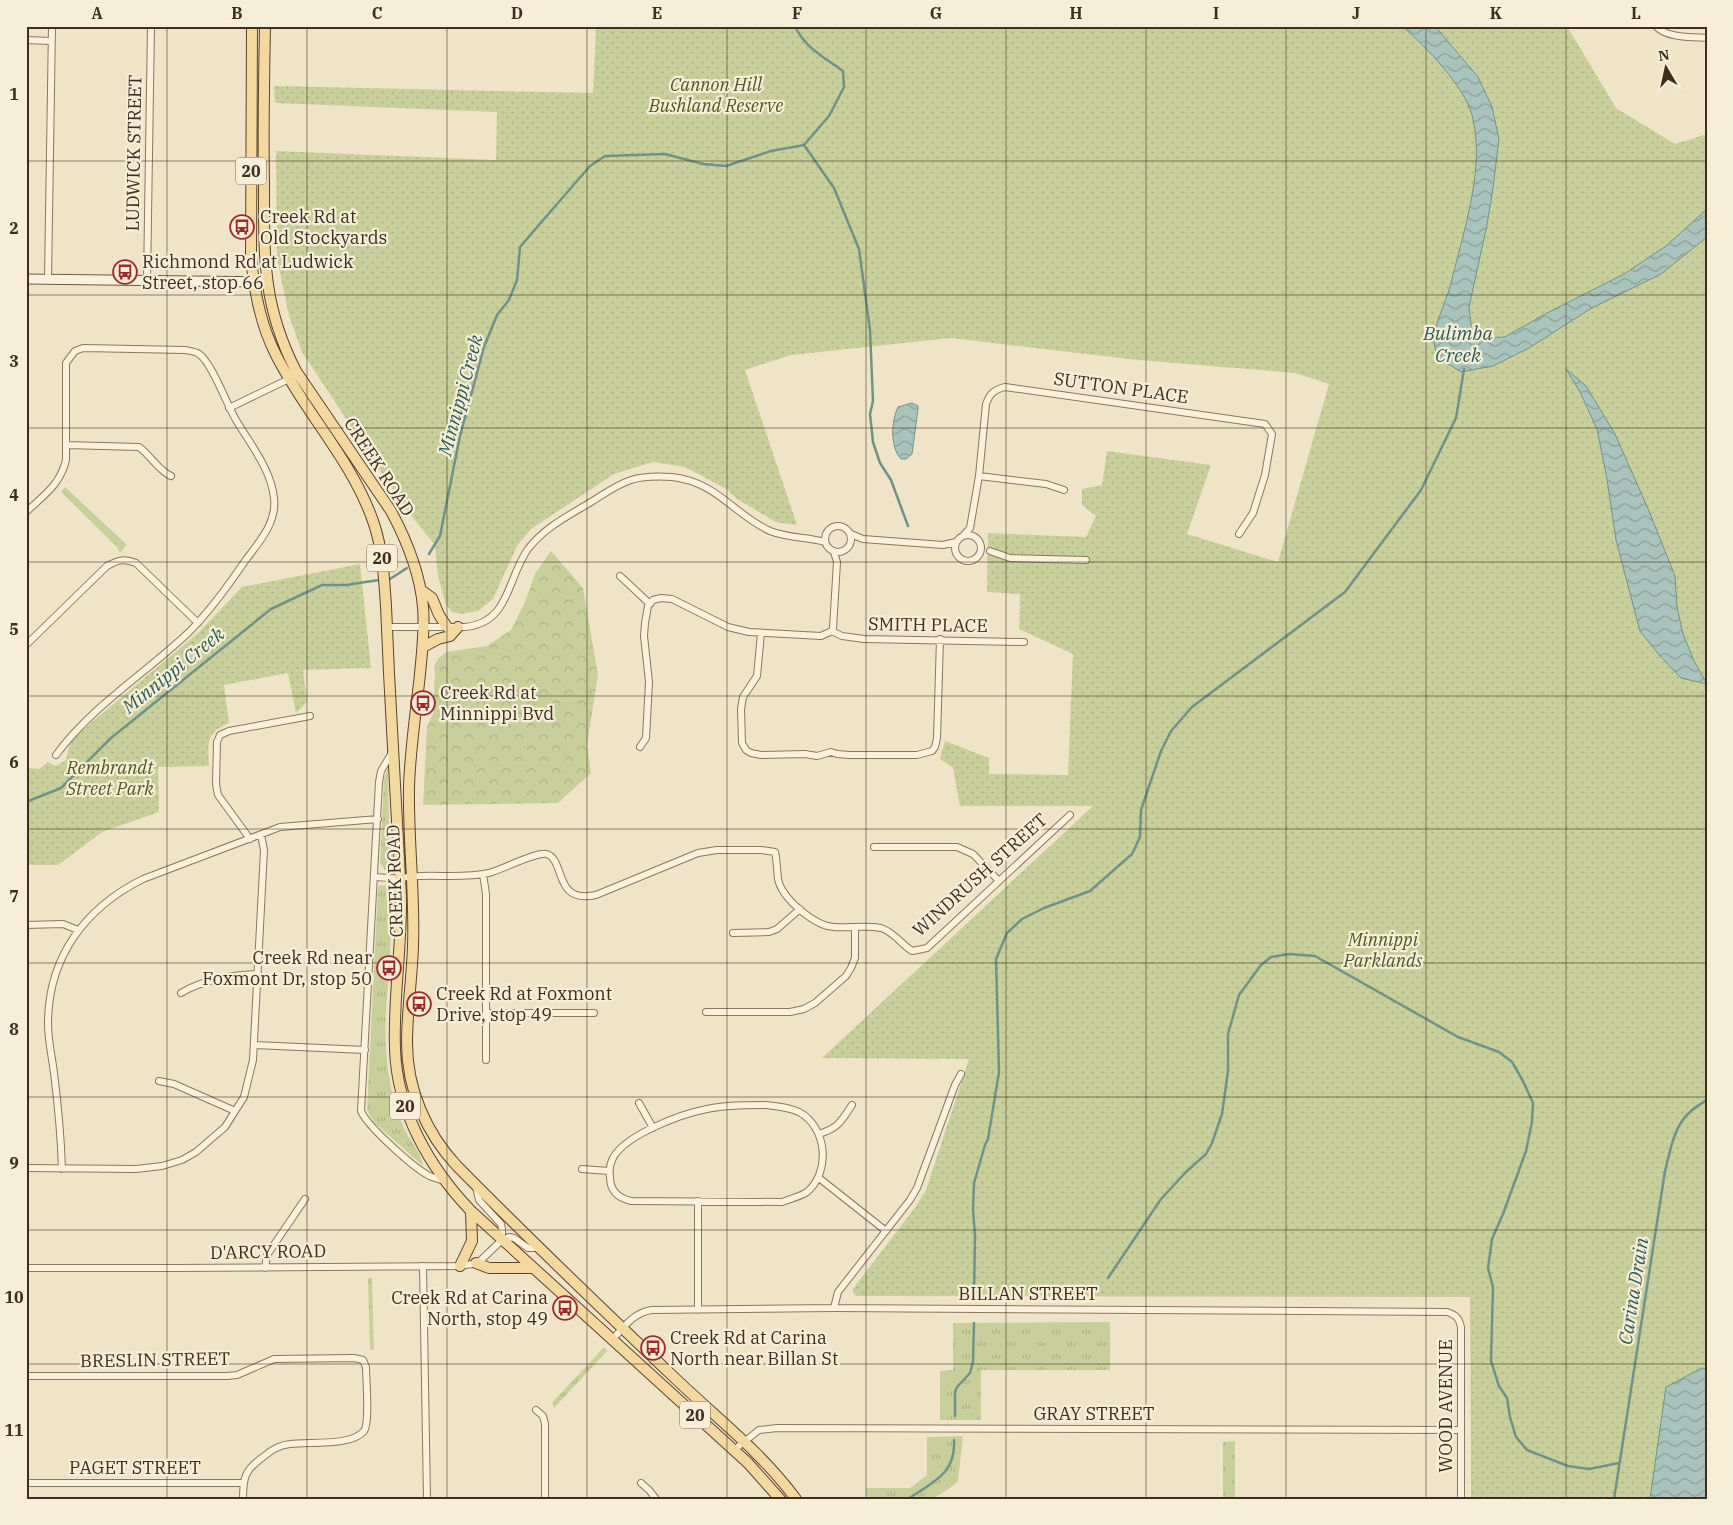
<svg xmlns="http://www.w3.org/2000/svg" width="1733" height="1525" font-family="'IBM Plex Serif',serif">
<defs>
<pattern id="grass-tufts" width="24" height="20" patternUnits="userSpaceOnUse" patternTransform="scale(1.25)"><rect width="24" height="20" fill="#c9cf9b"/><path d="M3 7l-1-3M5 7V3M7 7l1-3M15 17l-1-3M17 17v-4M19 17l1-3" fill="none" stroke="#aeb285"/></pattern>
<pattern id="forest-crowns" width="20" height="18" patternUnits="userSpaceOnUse" patternTransform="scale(1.25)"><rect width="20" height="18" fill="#c9cf9b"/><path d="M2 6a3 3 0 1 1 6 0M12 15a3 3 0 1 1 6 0" fill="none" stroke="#aeb285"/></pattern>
<pattern id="park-dots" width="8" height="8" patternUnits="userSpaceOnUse" patternTransform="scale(1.25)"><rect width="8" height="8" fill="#c9cf9b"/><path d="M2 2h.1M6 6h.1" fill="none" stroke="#aeb285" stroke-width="1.8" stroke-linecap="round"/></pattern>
<pattern id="water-waves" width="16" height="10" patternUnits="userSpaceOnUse" patternTransform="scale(1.25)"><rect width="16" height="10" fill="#a9c4bc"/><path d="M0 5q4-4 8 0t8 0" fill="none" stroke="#8ba098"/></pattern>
</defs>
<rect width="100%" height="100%" fill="#f0e4c8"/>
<path fill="url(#grass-tufts)" d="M 65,487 L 127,545 L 120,553 L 117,547 L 61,492 Z
M 388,767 L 389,821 L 392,859 L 392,864 L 387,871 L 385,870 L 380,863 L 384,779 Z
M 380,885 L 388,886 L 391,889 L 392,896 L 390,956 C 383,965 389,975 388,985 C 383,1033 384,1080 403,1126 C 408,1138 422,1154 423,1166 L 374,1122 L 367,1110 L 378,888 Z
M 368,1278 L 372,1278 L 374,1350 L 370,1349 Z
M 1110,1322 L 1110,1370 L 981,1370 L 981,1420 L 940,1420 L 940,1371 L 953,1370 L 953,1323 Z
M 604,1347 L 607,1351 L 554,1408 L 552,1403 Z
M 963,1436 L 958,1481 L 950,1488 L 932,1499 L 866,1499 L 866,1488 L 910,1488 L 927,1475 L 927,1437 Z
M 1235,1441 L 1235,1499 L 1223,1499 L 1223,1442 Z"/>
<path fill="url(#forest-crowns)" d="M 551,551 L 583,588 L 598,675 L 587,745 L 591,773 L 558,803 L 423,805 L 427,727 L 433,714 L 435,674 L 434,666 L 438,659 L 446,652 L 487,646 L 511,630 L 525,602 L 535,574 Z"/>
<path fill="url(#park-dots)" d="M 596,26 L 1567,26 L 1616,108 L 1675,144 L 1707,134 L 1707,1499 L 1471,1499 L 1470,1297 L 856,1296 L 852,1290 L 914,1209 L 926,1190 L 969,1059 L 822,1058 L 1093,806 L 960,806 L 953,768 L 940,759 L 945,741 L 989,758 L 989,774 L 1068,775 L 1073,654 L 1019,629 L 1020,594 L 987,592 L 988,533 L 1086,537 L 1096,516 L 1082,505 L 1082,489 L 1102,485 L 1107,451 L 1211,465 L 1187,534 L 1278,562 L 1329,384 L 1295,373 L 1138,360 L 951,338 L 791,355 L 745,370 L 797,525 L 776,522 L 737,499 L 728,490 L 685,467 L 653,462 L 614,474 L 531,529 L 517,546 L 493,599 L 478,611 L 461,614 L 452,612 L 446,605 L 438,576 L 435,545 L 405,508 L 302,352 L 289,316 L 277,258 L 276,151 L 496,160 L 497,112 L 275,103 L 274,86 L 593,93 Z
M 360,564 L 371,668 L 303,670 L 307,702 L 296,713 L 288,673 L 224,685 L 229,723 C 205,733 208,743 209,766 L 158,767 L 159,812 L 102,832 L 58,865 L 26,865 L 26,768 L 39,769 L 48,762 L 56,766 L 66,760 L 70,743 L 79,733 L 198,633 L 242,587 Z"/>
<path fill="url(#water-waves)" stroke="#6f938a" d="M 1402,26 L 1435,26 L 1478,77 L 1492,107 L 1499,139 L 1493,188 L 1487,225 L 1469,307 L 1471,325 L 1482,338 L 1505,337 L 1547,313 L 1624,274 L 1666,246 L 1707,209 L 1707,237 L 1661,274 L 1590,309 L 1529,348 L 1493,366 L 1461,372 L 1437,357 C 1436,351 1434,345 1434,339 C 1434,326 1446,301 1450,287 C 1462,236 1485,172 1473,119 C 1467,88 1425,46 1402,26 Z
M 1566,369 L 1586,386 L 1615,434 L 1649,511 L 1675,576 L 1677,607 L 1683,634 L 1694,661 L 1707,684 L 1681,678 L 1660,656 L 1640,631 L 1616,540 L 1607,479 L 1597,429 L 1580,392 Z
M 912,403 L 918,406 L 918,409 L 912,454 L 906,459 L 901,459 C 890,447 891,422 898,407 Z
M 1702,1368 L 1707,1369 L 1707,1499 L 1650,1499 L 1666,1387 Z"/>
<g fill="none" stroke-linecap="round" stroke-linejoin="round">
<path stroke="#6f938a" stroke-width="2.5" d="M 804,145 L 834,188 L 859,249 L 870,330 L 873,401 L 870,414 L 873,442 L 880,463 L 891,480 L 908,526
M 429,554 L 440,536 L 460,436 L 484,347 L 497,315 L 509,300 L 517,280 L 520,247 L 538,226 L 590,166 L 605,156 L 665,154 L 703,164 L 726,166 L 771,151 L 804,145 L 829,116 L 844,87 L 843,71 C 825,58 804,47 795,26
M 390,579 L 407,568
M 26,802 L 61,788 L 111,738 L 271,609 L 322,585 L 346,585 L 379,580
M 1108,1278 L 1161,1199 L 1186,1172 L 1206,1154 L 1212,1143 L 1222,1114 L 1228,1071 L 1228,1034 L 1239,995 L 1261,965 L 1271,957 L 1289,954 L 1315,956 L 1458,1037 L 1499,1052 L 1512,1062 L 1523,1081 L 1533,1103 L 1532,1122 L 1526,1151 L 1503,1214 L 1492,1239 L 1488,1268 L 1493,1287 L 1491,1361 L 1499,1386 L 1507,1398 L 1510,1417 L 1516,1437 L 1527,1450 L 1568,1466 L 1589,1469 L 1619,1463
M 974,1296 L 975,1236 L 973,1210 L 974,1183 L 985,1145 L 988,1139 L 999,1072 L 996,959 L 1007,933 L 1022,919 L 1044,908 L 1090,891 L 1132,854 L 1140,837 L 1141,810 L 1161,751 L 1171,731 L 1192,707 L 1345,592 L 1421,490 L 1456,418 L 1464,369
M 955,1416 L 955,1392 L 957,1387 L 970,1373 L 973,1362 L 974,1323
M 908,1499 C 933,1482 956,1474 954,1440
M 1614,1499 L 1665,1171 C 1670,1152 1674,1125 1690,1112 C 1695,1107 1701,1104 1707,1100"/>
<g stroke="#8d765c" stroke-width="8">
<path id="street" d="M 1656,26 C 1665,38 1693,37 1707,38
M 26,40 L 51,41
M 48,279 L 52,26
M 147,281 L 151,26
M 229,408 L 289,379
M 66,445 L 139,447 C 151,456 158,470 171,476
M 979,476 L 1046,484 L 1064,490
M 26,512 C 44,495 60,485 66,460 L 66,363 L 75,351 L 83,348 L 185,350 C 190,351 195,351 199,354 C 212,363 227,405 236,420 C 250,444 271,469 274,498 C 277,523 259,542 245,561 C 228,586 210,611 189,632 C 145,674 92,706 56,755
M825 539a13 13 0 1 1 26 0a13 13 0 1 1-26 0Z
M 851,534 L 863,539 L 943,545 L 956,542
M955 548a13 13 0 1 1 26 0a13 13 0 1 1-26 0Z
M 963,536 L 970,528 L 979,476 L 986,404 C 990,393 994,390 1005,387 L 1265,424 L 1272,434 L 1265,475 L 1253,513 L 1239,534
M 990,551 L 1010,558 L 1086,560
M 620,576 L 650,604
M 387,627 L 465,627 C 510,623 507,578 528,549 C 545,527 568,516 591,502 C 604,494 616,485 631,480 C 644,476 658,476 672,477 C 717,482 733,514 770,531 C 787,538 807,537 825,542
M 832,631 L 842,636 L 864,639 L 1024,642
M 761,633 L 757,676 L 743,697 L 741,709 L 742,743 L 746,750 L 751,753 L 761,755 L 805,754 L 817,756 L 831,752 L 837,754 L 849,755 L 917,755 L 932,751 L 935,747 L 937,738 L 940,639
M 26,645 L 107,566 C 118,560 124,558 136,563 L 198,623
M 640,747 L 646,738 L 649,682 L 644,636 L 645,623 L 648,606 L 653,600 L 661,598 L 672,599 L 728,627 L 749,632 L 821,636 L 832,631 L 833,628 L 837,562 L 834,552
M 393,751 L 381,771 L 379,782 L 361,1111 C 367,1126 411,1165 426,1174 C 432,1178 438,1179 445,1181
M 250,839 L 218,795 L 216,784 L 217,742 L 220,735 L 229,731 L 310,716
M 874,847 L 957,847 L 973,854 L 999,881
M 483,874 L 486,894 L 486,1060
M 374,877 C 383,877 392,879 401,878 C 407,877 413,876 420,876 C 442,875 467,878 489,873 C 501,870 537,851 547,854 C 566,861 553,904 596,895 L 698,853 L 717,850 L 761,850 L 775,852 C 777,861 777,870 778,879 C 782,899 815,926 834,927 C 848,928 868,925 881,928 C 894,932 901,944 912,951 L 927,948 L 1070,815
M 26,925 L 63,924 L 78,930
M 733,933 L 769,932 L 777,929 L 800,909
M 181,993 C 203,980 233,975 258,974
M 706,1012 L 790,1012 L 804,1009 L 815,1003 L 846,976 L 851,968 L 855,958 L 855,928
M 486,1013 L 594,1013
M 255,1045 L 365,1050
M 159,1081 L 174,1084 L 235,1111
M 639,1103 L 653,1128
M 765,1105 C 776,1106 788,1107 799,1112 C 827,1127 831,1172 807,1192 C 799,1197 790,1199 782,1202 L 631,1201 C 618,1198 610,1191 610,1177 C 609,1171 610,1164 613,1158 C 625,1135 681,1114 707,1109 C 726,1105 745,1105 765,1105 Z
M 819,1134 C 839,1128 841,1121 852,1105
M 26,1168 L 136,1169 L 162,1166 L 182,1160 L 196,1152 L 225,1127 L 244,1097 L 253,1060 L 264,850 L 261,835
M 62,1169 C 61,1137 58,1105 54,1073 C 52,1057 48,1040 48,1024 C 48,957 85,908 143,879 L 280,827 L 378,819
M 582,1169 L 609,1171
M 819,1178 L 886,1231
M 476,1187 L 479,1200 L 501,1224 L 502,1229 L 502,1240
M 698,1201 L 698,1310
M 423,1266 L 427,1499
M 26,1268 L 175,1268 L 460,1266 L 472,1264 L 480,1261 L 502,1240 L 509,1237 L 514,1238 L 528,1248 L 539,1248
M 265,1268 L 267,1255 L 305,1199
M 834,1308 L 838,1292 L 910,1200 L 917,1188 L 955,1085 L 961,1074
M 612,1340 C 623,1328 634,1312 652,1310 L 834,1308 L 1447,1312 C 1456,1315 1459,1318 1461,1327 L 1461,1499
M 26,1376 L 227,1376 L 237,1375 L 274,1359 L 354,1358 L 363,1360 L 366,1367 C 366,1379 370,1423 364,1431 C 351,1447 308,1441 290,1444 C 279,1445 271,1450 263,1457 C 245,1470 243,1477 243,1499
M 536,1410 L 543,1416 L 545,1424 L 545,1499
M 734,1450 L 759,1430 L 777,1428 L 1461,1430
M 26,1483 L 243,1483
M 641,1483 L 649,1490 L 656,1499"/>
</g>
<g stroke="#6f573f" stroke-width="11">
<path id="secondary" d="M 26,279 L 266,282"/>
</g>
<g stroke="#5b4430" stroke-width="12">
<path id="primary" d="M 252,26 L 251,257 C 254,291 260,324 276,355 C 305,413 353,461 374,524 C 383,551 384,578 386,606 C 387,628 388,651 389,673 C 393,747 397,822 401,896 C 402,947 393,998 395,1049 C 397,1111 429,1167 471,1211 L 748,1463 L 780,1499
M 265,26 C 264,78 263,130 264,182 C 264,255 262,305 296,371 L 391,511 C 407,541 420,572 423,607 C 425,629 422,652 420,674 C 416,712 410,750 409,787 C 408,840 415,893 413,946 C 412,978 407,1011 407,1043 C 407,1089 426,1133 457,1166 C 529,1239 603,1310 678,1381 C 719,1420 762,1453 796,1499
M 421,590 L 432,598 L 439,615 L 447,627
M 423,647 L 438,639 L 450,636 L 458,627
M 476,1263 L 489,1268 L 532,1268
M 460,1266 L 472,1241 L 471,1211"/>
</g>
<use href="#street" stroke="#faf1dc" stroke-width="6"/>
<use href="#secondary" stroke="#faf1dc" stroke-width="9"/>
<use href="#primary" stroke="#f3d9a0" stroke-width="10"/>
</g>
<path fill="none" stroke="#3d2e20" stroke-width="1" stroke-opacity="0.55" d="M 167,26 L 167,1499M 307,26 L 307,1499M 447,26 L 447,1499M 587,26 L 587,1499M 727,26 L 727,1499M 866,26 L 866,1499M 1006,26 L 1006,1499M 1146,26 L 1146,1499M 1286,26 L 1286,1499M 1426,26 L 1426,1499M 1566,26 L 1566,1499M 26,161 L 1707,161M 26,295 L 1707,295M 26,428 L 1707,428M 26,562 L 1707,562M 26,696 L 1707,696M 26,829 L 1707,829M 26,963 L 1707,963M 26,1097 L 1707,1097M 26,1230 L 1707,1230M 26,1364 L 1707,1364"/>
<defs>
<g id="bus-ring" transform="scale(1.25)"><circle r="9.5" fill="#f7eed8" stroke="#9e2a2b" stroke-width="1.5"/><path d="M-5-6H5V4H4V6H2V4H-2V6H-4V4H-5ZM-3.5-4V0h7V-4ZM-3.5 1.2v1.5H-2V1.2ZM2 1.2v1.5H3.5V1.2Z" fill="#9e2a2b"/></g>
</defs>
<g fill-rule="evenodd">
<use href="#bus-ring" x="242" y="227"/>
<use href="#bus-ring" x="125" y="272"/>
<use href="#bus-ring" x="423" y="703"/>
<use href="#bus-ring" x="389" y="968"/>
<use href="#bus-ring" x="419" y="1004"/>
<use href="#bus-ring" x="565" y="1308"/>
<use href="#bus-ring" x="653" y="1348"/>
</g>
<g text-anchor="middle" stroke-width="4.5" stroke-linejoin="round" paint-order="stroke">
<g fill="#f7eed8" stroke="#756857" stroke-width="1">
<rect x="236" y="157.5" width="30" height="27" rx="4"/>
<rect x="367" y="544.5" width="30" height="27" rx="4"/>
<rect x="390" y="1092.5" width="30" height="27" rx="4"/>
<rect x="680" y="1401.5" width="30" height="27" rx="4"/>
</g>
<g font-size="16" font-weight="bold" fill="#3d2e20">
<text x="251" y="177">20</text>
<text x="382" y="564">20</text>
<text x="405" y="1112">20</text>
<text x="695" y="1421">20</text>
</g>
<g font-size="18" font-style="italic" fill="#4d5a26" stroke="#f7eed8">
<text x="716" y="91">Cannon Hill<tspan x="716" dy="21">Bushland Reserve</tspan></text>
<text x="110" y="774">Rembrandt<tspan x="110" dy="21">Street Park</tspan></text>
<text x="1383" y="946">Minnippi<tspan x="1383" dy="21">Parklands</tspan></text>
</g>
<g font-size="18" fill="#3d2e20" stroke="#f7eed8">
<text transform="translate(134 153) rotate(-89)" y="6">LUDWICK STREET</text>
<text transform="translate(1121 388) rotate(8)" y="6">SUTTON PLACE</text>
<text transform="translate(379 467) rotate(57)" y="6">CREEK ROAD</text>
<text transform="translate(928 625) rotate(1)" y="6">SMITH PLACE</text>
<text transform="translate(980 875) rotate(-42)" y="6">WINDRUSH STREET</text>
<text transform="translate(395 881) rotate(-92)" y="6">CREEK ROAD</text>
<text transform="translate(268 1252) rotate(-1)" y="6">D'ARCY ROAD</text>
<text x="1028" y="1300">BILLAN STREET</text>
<text transform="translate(155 1360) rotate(-1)" y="6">BRESLIN STREET</text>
<text transform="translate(1446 1406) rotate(-90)" y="6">WOOD AVENUE</text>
<text x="1094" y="1420">GRAY STREET</text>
<text x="135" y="1474">PAGET STREET</text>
</g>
<g font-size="18" fill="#3d2e20" stroke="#f7eed8" text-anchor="start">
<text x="260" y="223">Creek Rd at<tspan x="260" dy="21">Old Stockyards</tspan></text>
<text x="142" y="268">Richmond Rd at Ludwick<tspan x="142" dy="21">Street, stop 66</tspan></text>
<text x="440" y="699">Creek Rd at<tspan x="440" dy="21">Minnippi Bvd</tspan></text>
<text x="372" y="964" text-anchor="end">Creek Rd near<tspan x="372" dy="21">Foxmont Dr, stop 50</tspan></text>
<text x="436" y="1000">Creek Rd at Foxmont<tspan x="436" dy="21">Drive, stop 49</tspan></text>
<text x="548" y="1304" text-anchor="end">Creek Rd at Carina<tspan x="548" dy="21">North, stop 49</tspan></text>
<text x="670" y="1344">Creek Rd at Carina<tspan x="670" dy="21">North near Billan St</tspan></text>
</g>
<g font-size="19" font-style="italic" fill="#2f5d5a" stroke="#f7eed8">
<text x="1458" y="340">Bulimba<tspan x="1458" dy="22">Creek</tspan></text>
<text transform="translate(460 395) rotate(-75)" y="7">Minnippi Creek</text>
<text transform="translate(173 670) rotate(-39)" y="7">Minnippi Creek</text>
<text transform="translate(1633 1291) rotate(-81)" y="7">Carina Drain</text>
</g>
</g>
<rect width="1733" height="1525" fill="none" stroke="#f7eed8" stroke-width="55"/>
<g transform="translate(1666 68) rotate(351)" stroke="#f7eed8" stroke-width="4" paint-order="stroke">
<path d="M0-4L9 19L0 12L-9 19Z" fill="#3d2e20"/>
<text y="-8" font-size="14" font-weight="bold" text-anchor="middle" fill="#3d2e20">N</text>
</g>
<rect x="28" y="28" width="1678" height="1470" fill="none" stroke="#3d2e20" stroke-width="2"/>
<g font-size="16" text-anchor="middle" font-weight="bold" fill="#3d2e20">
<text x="97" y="19">A</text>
<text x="237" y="19">B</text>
<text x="377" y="19">C</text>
<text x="517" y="19">D</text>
<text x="657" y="19">E</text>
<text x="797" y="19">F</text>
<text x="936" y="19">G</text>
<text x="1076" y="19">H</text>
<text x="1216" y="19">I</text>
<text x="1356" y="19">J</text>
<text x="1496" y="19">K</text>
<text x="1636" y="19">L</text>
<text x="14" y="100">1</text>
<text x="14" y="234">2</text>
<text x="14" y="367">3</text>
<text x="14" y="501">4</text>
<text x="14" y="635">5</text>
<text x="14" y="768">6</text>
<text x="14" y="902">7</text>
<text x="14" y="1035">8</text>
<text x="14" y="1169">9</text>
<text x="14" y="1303">10</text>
<text x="14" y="1436">11</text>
</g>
</svg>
